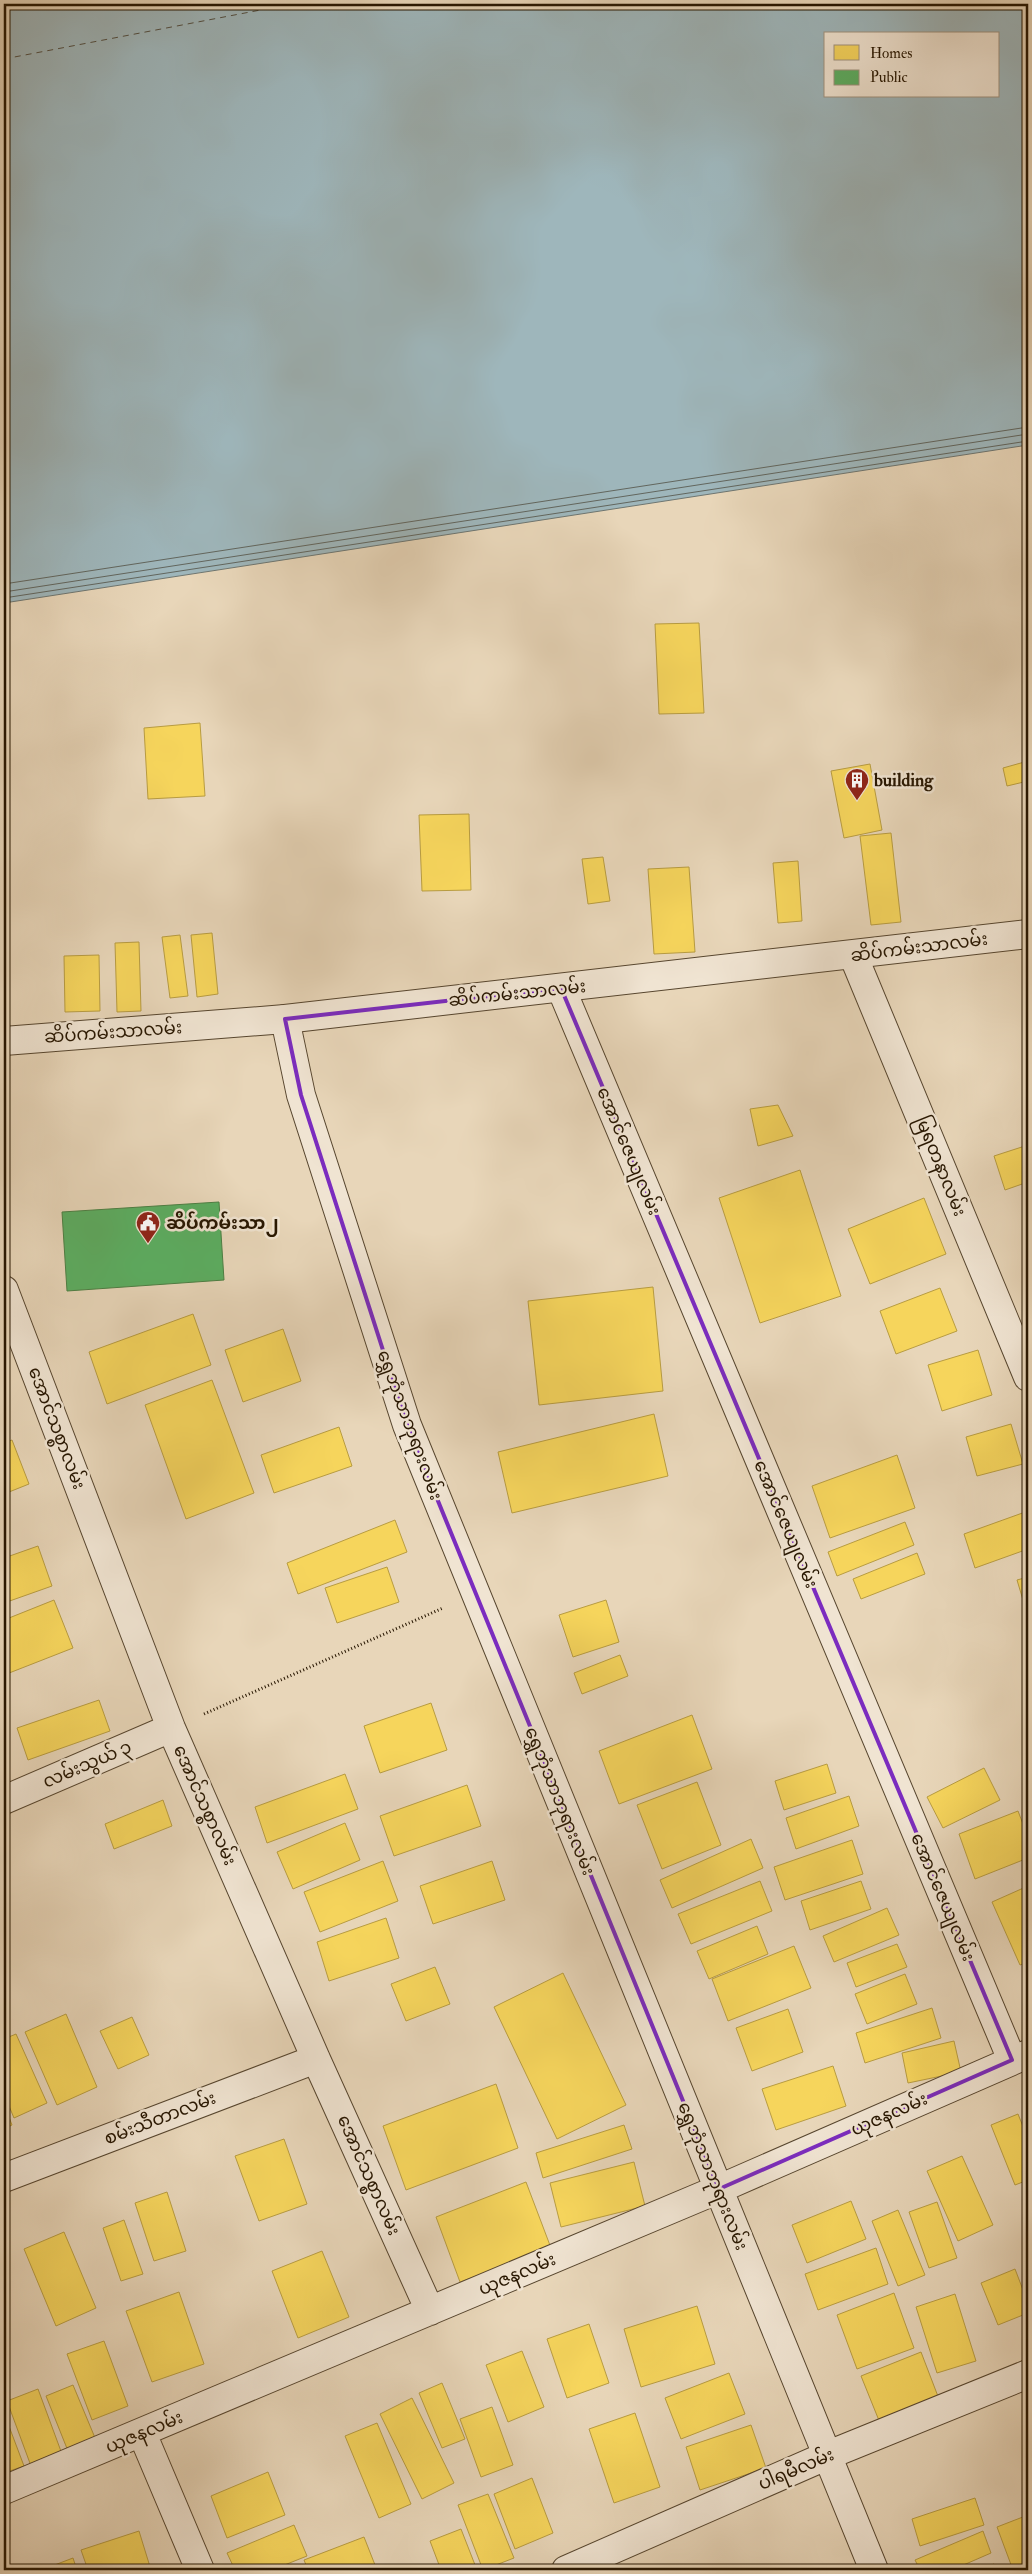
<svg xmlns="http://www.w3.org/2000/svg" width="1032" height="2574" font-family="'IM FELL Double Pica','Noto Sans Myanmar',serif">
<rect width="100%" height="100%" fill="#e8d6b9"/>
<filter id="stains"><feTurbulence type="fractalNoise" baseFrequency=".004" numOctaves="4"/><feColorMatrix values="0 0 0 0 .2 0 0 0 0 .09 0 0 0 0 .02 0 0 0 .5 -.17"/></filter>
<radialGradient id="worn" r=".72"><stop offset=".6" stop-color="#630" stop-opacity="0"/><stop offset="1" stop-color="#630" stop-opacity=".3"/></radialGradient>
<path fill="#9eb6bb" stroke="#6e7671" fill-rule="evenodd" d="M 4,4 L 1028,4 L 1028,445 L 4,603 ZM 826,34 L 998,34 L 998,96 L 826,96 Z"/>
<path fill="#f6d55c" stroke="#b89c41" d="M 699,623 L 704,713 L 659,714 L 655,624 Z
M 200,723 L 205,796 L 148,799 L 144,728 Z
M 1028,761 L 1028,781 L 1007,786 L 1003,768 Z
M 870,764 L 882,830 L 844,838 L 831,771 Z
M 469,814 L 471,890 L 422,891 L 419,815 Z
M 891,833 L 901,922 L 871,925 L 860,836 Z
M 1026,837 L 1028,837 L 1028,866 Z
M 603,857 L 610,901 L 588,904 L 582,859 Z
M 798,861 L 802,921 L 778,923 L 773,863 Z
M 689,867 L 695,952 L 654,954 L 648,869 Z
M 212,933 L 218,994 L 197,997 L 191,935 Z
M 180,935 L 188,996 L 170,998 L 162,937 Z
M 139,942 L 141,1011 L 117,1012 L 115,943 Z
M 99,955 L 100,1011 L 65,1012 L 64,956 Z
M 778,1105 L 793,1136 L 758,1146 L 750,1109 Z
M 1028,1145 L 1028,1182 L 1005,1190 L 994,1156 Z
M 800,1170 L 841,1296 L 760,1323 L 719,1198 Z
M 924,1198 L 946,1254 L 870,1284 L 848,1229 Z
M 653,1287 L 663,1391 L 539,1405 L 528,1301 Z
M 940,1288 L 957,1331 L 896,1354 L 880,1311 Z
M 193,1314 L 211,1365 L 107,1404 L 89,1352 Z
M 283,1329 L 301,1381 L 243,1402 L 225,1350 Z
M 978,1350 L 992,1395 L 942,1411 L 928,1365 Z
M 212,1380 L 254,1493 L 186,1519 L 145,1405 Z
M 654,1414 L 668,1476 L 512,1513 L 498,1452 Z
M 1011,1424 L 1023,1464 L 977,1476 L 966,1437 Z
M 339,1427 L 352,1466 L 274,1493 L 261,1455 Z
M 12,1440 L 29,1484 L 4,1494 L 4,1443 Z
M 897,1455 L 915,1508 L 830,1538 L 812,1486 Z
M 1028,1511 L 1028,1549 L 975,1568 L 964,1534 Z
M 395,1520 L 407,1552 L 298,1594 L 287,1563 Z
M 905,1522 L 914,1545 L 837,1576 L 828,1552 Z
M 38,1546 L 52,1586 L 4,1603 L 4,1558 Z
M 917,1553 L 925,1574 L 861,1599 L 853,1579 Z
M 387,1567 L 399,1602 L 337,1623 L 325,1588 Z
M 1028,1577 L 1028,1609 L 1026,1610 L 1017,1580 Z
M 54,1600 L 73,1648 L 4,1675 L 4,1620 Z
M 606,1600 L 619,1642 L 573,1657 L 559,1615 Z
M 620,1655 L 628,1676 L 582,1694 L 574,1673 Z
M 99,1700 L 110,1731 L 28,1760 L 17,1728 Z
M 431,1703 L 447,1750 L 380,1773 L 364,1726 Z
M 692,1715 L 712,1769 L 619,1804 L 599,1751 Z
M 827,1764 L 836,1793 L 784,1810 L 775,1781 Z
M 984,1768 L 1000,1800 L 943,1828 L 927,1797 Z
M 345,1774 L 358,1809 L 267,1843 L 255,1807 Z
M 697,1782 L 721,1845 L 662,1869 L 637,1805 Z
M 467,1785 L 481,1826 L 394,1856 L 380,1816 Z
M 849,1796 L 859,1826 L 796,1849 L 786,1818 Z
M 163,1800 L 172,1826 L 114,1849 L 105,1824 Z
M 1018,1811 L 1028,1837 L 1028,1858 L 975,1879 L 959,1834 Z
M 345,1823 L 360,1860 L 293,1889 L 277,1852 Z
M 751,1839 L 763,1868 L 672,1908 L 660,1880 Z
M 852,1840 L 863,1874 L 785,1900 L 774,1867 Z
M 383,1861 L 398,1901 L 320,1932 L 304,1892 Z
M 492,1861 L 505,1900 L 433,1924 L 420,1886 Z
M 760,1881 L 772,1911 L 691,1944 L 678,1914 Z
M 861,1881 L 871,1909 L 810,1930 L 801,1901 Z
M 1028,1886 L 1028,1962 L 1020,1965 L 992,1902 Z
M 887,1908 L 899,1935 L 834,1962 L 823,1936 Z
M 386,1918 L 399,1958 L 329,1981 L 317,1942 Z
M 757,1926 L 768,1954 L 709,1979 L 697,1951 Z
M 897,1944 L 907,1967 L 856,1987 L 847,1963 Z
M 794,1946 L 811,1988 L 728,2021 L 712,1979 Z
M 435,1967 L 450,2004 L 406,2021 L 391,1984 Z
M 563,1973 L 626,2105 L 557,2139 L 494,2007 Z
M 905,1974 L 917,2004 L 867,2024 L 855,1994 Z
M 932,2008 L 941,2038 L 865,2063 L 856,2033 Z
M 788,2009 L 803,2052 L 752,2071 L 736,2028 Z
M 66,2014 L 97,2087 L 57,2105 L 25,2032 Z
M 132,2017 L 149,2055 L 118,2069 L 100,2031 Z
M 16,2034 L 47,2103 L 14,2118 L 4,2094 L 4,2039 Z
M 954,2041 L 961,2072 L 908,2083 L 902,2053 Z
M 833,2066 L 846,2106 L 776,2130 L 762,2089 Z
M 496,2084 L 518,2148 L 406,2190 L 383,2126 Z
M 4,2104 L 12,2125 L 4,2129 Z
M 1018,2114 L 1028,2139 L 1028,2180 L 1015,2185 L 991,2125 Z
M 624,2125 L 632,2149 L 543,2178 L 536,2153 Z
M 284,2139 L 307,2204 L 259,2221 L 235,2156 Z
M 962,2156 L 993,2225 L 958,2241 L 927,2171 Z
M 634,2162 L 645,2206 L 561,2227 L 550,2183 Z
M 526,2182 L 551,2248 L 460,2282 L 436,2217 Z
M 167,2192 L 186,2251 L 154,2261 L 135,2203 Z
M 851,2201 L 866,2239 L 807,2263 L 792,2225 Z
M 937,2202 L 957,2258 L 929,2268 L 909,2212 Z
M 898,2210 L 925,2275 L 898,2286 L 872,2221 Z
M 124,2220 L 143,2274 L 121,2281 L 103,2228 Z
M 64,2232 L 96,2308 L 56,2326 L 24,2249 Z
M 876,2248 L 888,2284 L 818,2310 L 805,2274 Z
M 322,2251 L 349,2317 L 298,2338 L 272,2271 Z
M 1015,2269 L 1028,2303 L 1028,2313 L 998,2325 L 981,2283 Z
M 179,2292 L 204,2364 L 152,2382 L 126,2311 Z
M 894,2293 L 914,2348 L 857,2369 L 837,2315 Z
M 955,2294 L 976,2361 L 937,2373 L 916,2307 Z
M 697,2306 L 715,2364 L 641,2387 L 624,2329 Z
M 589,2324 L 609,2383 L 567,2398 L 547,2339 Z
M 104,2341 L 128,2406 L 92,2420 L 67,2354 Z
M 522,2351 L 544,2407 L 508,2422 L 486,2365 Z
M 921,2352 L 939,2399 L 880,2423 L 861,2376 Z
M 729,2373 L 745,2414 L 681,2439 L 665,2398 Z
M 442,2383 L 465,2439 L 442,2448 L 419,2393 Z
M 73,2385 L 98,2445 L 70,2456 L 46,2396 Z
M 38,2389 L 62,2454 L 31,2466 L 7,2401 Z
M 412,2398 L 454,2483 L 422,2499 L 380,2414 Z
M 492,2407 L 513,2465 L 481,2477 L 460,2419 Z
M 4,2413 L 24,2466 L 4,2473 Z
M 635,2413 L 660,2487 L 614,2503 L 589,2429 Z
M 377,2423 L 411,2504 L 379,2518 L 345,2436 Z
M 751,2425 L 766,2468 L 700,2490 L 686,2447 Z
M 268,2472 L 285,2515 L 227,2538 L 211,2496 Z
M 532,2478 L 553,2533 L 515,2549 L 494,2494 Z
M 488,2494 L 514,2558 L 483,2570 L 458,2505 Z
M 975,2498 L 984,2525 L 920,2546 L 912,2519 Z
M 1028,2515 L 1028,2570 L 1013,2570 L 997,2527 Z
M 294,2525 L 307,2556 L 272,2570 L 235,2570 L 227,2553 Z
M 461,2529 L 477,2570 L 441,2570 L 430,2541 Z
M 139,2531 L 151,2570 L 88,2570 L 81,2550 Z
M 983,2531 L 991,2553 L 952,2570 L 920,2570 L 915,2560 Z
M 364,2537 L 377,2570 L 308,2570 L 304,2560 Z
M 73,2558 L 77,2570 L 44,2570 L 44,2569 Z
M 994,2564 L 996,2570 L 975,2570 Z"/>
<path fill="#5aae61" stroke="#4b8044" d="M 219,1202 L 224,1280 L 67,1291 L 62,1212 Z"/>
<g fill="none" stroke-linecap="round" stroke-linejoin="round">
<path stroke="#62665e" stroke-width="1" d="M 4,584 L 1028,427
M 4,592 L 1028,434
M 4,598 L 1028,441"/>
<path stroke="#514e42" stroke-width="1" stroke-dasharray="6 5" stroke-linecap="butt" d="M 4,59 L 292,4"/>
<g stroke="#57462f" stroke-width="30">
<path id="minor" d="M 853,955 L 1028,1377
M 561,988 L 1012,2060
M 285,1019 L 301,1095 L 407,1425 L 874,2570
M 4,1290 L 171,1728 L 316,2059 L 430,2311
M 4,1800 L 171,1728
M 4,2178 L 316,2059
M 142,2433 L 200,2570
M 4,2490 L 719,2189 L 1028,2054
M 566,2570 L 826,2456 L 1028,2374"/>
</g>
<g stroke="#57462f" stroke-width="30">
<path id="tertiary" d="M 4,1041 L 285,1019 L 1028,934"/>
</g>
<path stroke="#271601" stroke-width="3" stroke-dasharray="1 2.5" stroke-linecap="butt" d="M 204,1714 L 443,1608"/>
<use href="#minor" stroke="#f0e4d2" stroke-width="28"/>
<use href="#tertiary" stroke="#f0e4d2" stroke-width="28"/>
</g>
<path fill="none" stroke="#7b2cbf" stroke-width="4" stroke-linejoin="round" d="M 561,988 L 1012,2060 L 719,2189 L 407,1425 L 301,1095 L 285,1019 Z"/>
<defs>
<g id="building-pin" transform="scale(1.25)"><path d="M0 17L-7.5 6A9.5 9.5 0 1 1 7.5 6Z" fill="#8f2418" stroke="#f0e4d2"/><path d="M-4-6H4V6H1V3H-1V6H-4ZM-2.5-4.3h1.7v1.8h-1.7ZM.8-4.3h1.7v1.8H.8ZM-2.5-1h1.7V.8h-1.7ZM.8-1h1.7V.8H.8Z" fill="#fff"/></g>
<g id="civic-pin" transform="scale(1.25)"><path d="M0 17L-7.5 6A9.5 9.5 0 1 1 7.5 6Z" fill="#8f2418" stroke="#f0e4d2"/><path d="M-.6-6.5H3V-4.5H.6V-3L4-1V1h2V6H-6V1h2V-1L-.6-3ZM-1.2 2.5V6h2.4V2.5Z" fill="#fff"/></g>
</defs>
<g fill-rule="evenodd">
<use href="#building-pin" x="857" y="780"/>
<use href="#civic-pin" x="148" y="1223"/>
</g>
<g text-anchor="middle" stroke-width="5" stroke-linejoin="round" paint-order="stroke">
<g font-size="18" font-weight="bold" fill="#271601" stroke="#f0e4d2" text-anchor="start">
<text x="874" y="786">building</text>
<text x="166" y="1229">ဆိပ်ကမ်းသာ၂</text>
</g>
<g font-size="18" fill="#271601" stroke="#f0e4d2">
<text transform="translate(919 947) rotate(-7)" y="6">ဆိပ်ကမ်းသာလမ်း</text>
<text transform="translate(517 993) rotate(-6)" y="6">ဆိပ်ကမ်းသာလမ်း</text>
<text transform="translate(113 1032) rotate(-4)" y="6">ဆိပ်ကမ်းသာလမ်း</text>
<text transform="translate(629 1151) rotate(67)" y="6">အောင်ဇေယျလမ်း</text>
<text transform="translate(941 1166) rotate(68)" y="6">မြရတနာလမ်း</text>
<text transform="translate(410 1425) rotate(70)" y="6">ရွှေဘုံသာဘုရားလမ်း</text>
<text transform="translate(57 1428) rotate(69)" y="6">အောင်သစ္စာလမ်း</text>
<text transform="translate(786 1524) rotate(67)" y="6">အောင်ဇေယျလမ်း</text>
<text transform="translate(87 1764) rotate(-23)" y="6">လမ်းသွယ် ၃</text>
<text transform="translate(560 1801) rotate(68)" y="6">ရွှေဘုံသာဘုရားလမ်း</text>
<text transform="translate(205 1805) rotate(66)" y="6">အောင်သစ္စာလမ်း</text>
<text transform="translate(943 1897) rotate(67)" y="6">အောင်ဇေယျလမ်း</text>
<text transform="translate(889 2114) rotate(-24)" y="6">ယုဇနလမ်း</text>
<text transform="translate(160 2118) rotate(-21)" y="6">စမ်းသီတာလမ်း</text>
<text transform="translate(369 2175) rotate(66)" y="6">အောင်သစ္စာလမ်း</text>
<text transform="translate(713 2176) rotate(68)" y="6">ရွှေဘုံသာဘုရားလမ်း</text>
<text transform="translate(517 2274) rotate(-23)" y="6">ယုဇနလမ်း</text>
<text transform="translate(144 2432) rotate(-23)" y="6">ယုဇနလမ်း</text>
<text transform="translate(796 2469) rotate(-23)" y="6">ပါရမီလမ်း</text>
</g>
</g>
<rect width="1032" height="2574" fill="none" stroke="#e8d6b9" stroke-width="20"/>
<rect x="5" y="5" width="1022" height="2564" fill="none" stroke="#271601" stroke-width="2.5"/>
<rect x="10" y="10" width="1012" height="2554" fill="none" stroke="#271601"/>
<rect x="824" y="32" width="175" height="65" fill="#f0e4d2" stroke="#a0927e"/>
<rect x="834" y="45" width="25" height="15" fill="#f6d55c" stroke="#a0927e"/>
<text x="870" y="58" font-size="15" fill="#271601">Homes</text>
<rect x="834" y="70" width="25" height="15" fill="#5aae61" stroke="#a0927e"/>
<text x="870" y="82" font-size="15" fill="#271601">Public</text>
<rect width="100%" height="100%" filter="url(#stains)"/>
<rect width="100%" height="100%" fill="url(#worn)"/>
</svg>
